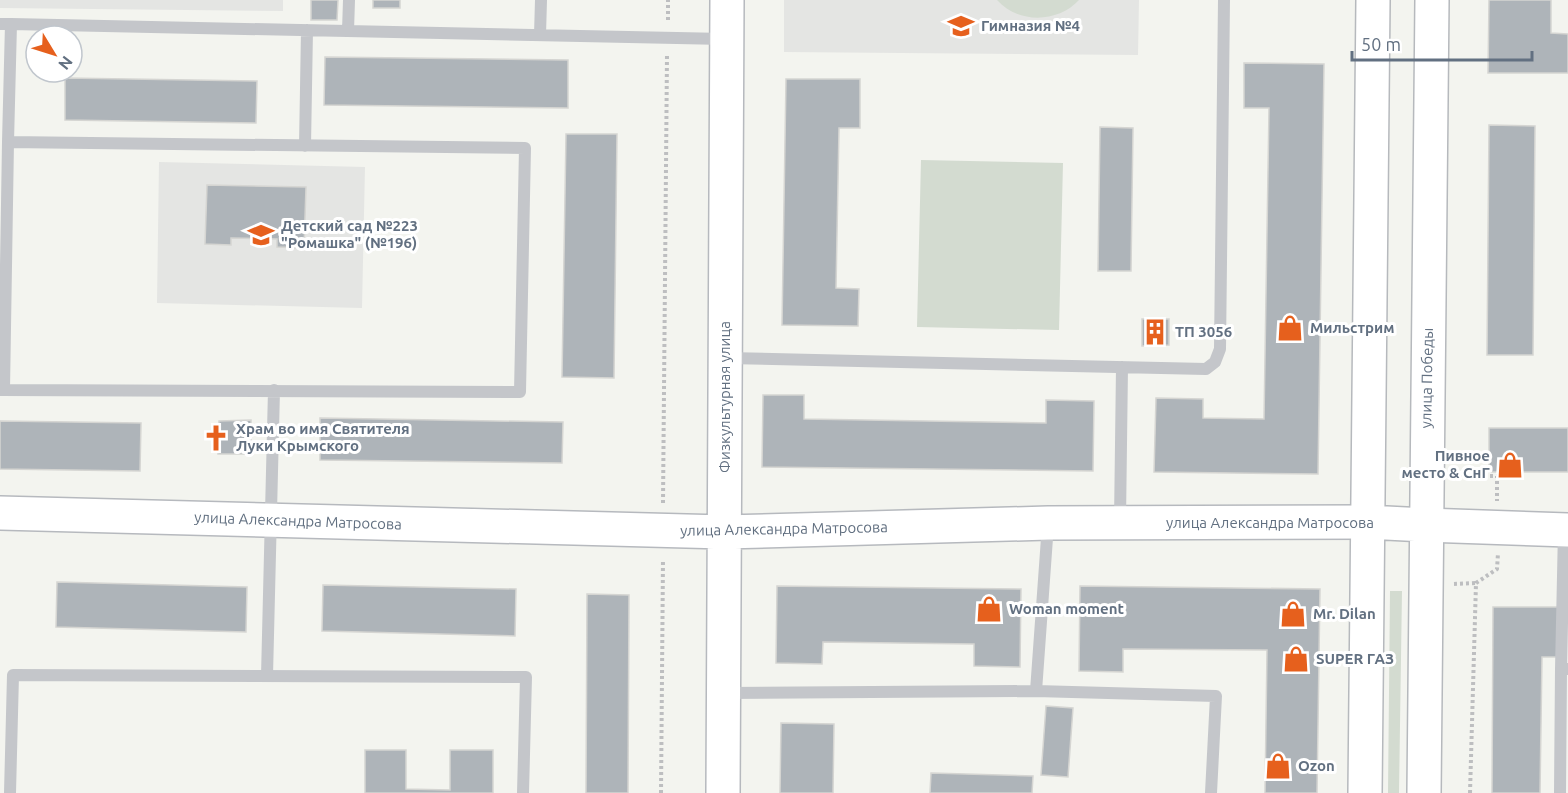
<svg xmlns="http://www.w3.org/2000/svg" width="1568" height="793" font-family="Ubuntu,sans-serif">
<rect width="100%" height="100%" fill="#f3f4ef"/>
<path fill="#e4e5e3" d="M 0,0 L 283,0 L 283,11 L 0,8 Z
M 784,0 L 1139,0 L 1138,55 L 784,52 Z
M 159,162 L 365,167 L 362,308 L 157,303 Z"/>
<path fill="#d3dbd0" d="M 997,0 L 1079,0 C 1058,23 1018,24 997,0 Z
M 921,160 L 1063,163 L 1059,330 L 917,327 Z
M 1390,591 L 1402,591 L 1399,793 L 1388,793 Z"/>
<path fill="#aeb4b9" stroke="#d5d5d2" stroke-width="1.5" d="M 311,0 L 338,0 L 337,20 L 311,20 Z
M 373,0 L 400,0 L 400,8 L 373,8 Z
M 1489,0 L 1551,0 L 1551,33 L 1568,34 L 1568,73 L 1488,73 Z
M 325,57 L 568,60 L 568,108 L 324,105 Z
M 1244,63 L 1324,64 L 1318,474 L 1154,472 L 1156,398 L 1203,399 L 1203,418 L 1264,419 L 1269,108 L 1244,108 Z
M 65,78 L 257,81 L 256,123 L 65,120 Z
M 786,79 L 860,79 L 860,128 L 839,128 L 836,288 L 859,289 L 858,326 L 782,325 Z
M 1489,125 L 1535,126 L 1533,355 L 1487,355 Z
M 1100,127 L 1133,128 L 1131,271 L 1098,271 Z
M 566,134 L 617,134 L 614,378 L 562,377 Z
M 207,185 L 306,187 L 304,248 L 277,247 L 277,239 L 231,238 L 231,245 L 205,244 Z
M 1142,319 L 1169,319 L 1169,345 L 1142,346 Z
M 763,395 L 804,395 L 804,419 L 1046,423 L 1046,400 L 1094,401 L 1093,471 L 762,467 Z
M 320,418 L 563,422 L 562,463 L 320,460 Z
M 251,420 L 251,454 L 218,454 L 219,421 Z
M 0,421 L 141,423 L 140,471 L 0,469 Z
M 1489,428 L 1568,428 L 1568,472 L 1489,472 Z
M 57,582 L 247,587 L 246,632 L 56,627 Z
M 323,585 L 516,589 L 515,636 L 322,631 Z
M 777,586 L 1021,589 L 1020,667 L 974,666 L 974,644 L 823,642 L 822,664 L 776,663 Z
M 1080,586 L 1320,589 L 1317,793 L 1265,793 L 1267,650 L 1123,649 L 1123,672 L 1079,671 Z
M 587,594 L 629,595 L 628,793 L 586,793 Z
M 1493,607 L 1565,607 L 1565,657 L 1542,657 L 1540,793 L 1492,793 Z
M 1046,706 L 1073,708 L 1068,777 L 1041,775 Z
M 781,723 L 834,724 L 833,793 L 780,793 Z
M 365,750 L 406,750 L 406,789 L 450,790 L 450,750 L 493,750 L 493,793 L 365,793 Z
M 931,773 L 1033,776 L 1032,793 L 930,793 Z"/>
<g fill="none" stroke-linecap="round" stroke-linejoin="round">
<g stroke="#b6b9be" stroke-width="36">
<path id="secondary" d="M 0,513 L 724,532 L 1048,523 L 1367,522
M 1425,525 L 1568,530
M 723,793 L 727,0"/>
</g>
<g stroke="#b6b9bd" stroke-width="36">
<path id="primary" d="M 1367,522 L 1425,525
M 1365,793 L 1373,0
M 1424,793 L 1432,0"/>
</g>
<path stroke="#bdbec0" stroke-width="4" stroke-dasharray="3 3" stroke-linecap="butt" d="M 668,20 L 668,0
M 1454,476 L 1497,476 L 1497,501
M 663,503 L 667,55
M 1454,584 L 1476,583
M 661,793 L 663,559
M 1470,793 L 1476,583 L 1497,569 L 1498,553"/>
<path stroke="#c4c6ca" stroke-width="12" d="M 0,24 L 11,24 L 8,142 L 525,148 L 520,392 L 0,390
M 11,24 L 725,39
M 348,31 L 349,0
M 540,35 L 541,0
M 305,146 L 307,30
M 726,358 L 1206,369 L 1215,362 L 1220,349 L 1224,0
M 4,390 L 8,142
M 1120,521 L 1122,367
M 1564,530 L 1561,669 L 1568,669
M 267,676 L 274,390
M 1036,691 L 1048,524
M 726,693 L 1036,691 L 1216,696 L 1211,793
M 10,793 L 13,675 L 526,677 L 523,793
M 1560,793 L 1561,669"/>
<use href="#secondary" stroke="#fff" stroke-width="33"/>
<use href="#primary" stroke="#fff" stroke-width="33"/>
</g>
<defs>
<g id="school-bare" transform="scale(2.07)"><path d="M0-5L7-2L0 1L-7-2ZM-4 1L0 2.5L4 1V4Q0 6-4 4Z" fill="#e6601d" stroke="#fff" stroke-width="2.5" paint-order="stroke"/></g>
<g id="shop-bare" transform="scale(2.07)"><path d="M-5-2.5h2.3a2.7 3.5 0 0 1 5.4 0H5L5.5 6h-11ZM-1.5-2.5h3a1.5 2.3 0 0 0-3 0Z" fill="#e6601d" stroke="#fff" stroke-width="2.5" paint-order="stroke"/></g>
<g id="building-bare" transform="scale(2.07)"><path d="M-4-6H4V6H1V3H-1V6H-4ZM-2.5-4.3h1.7v1.8h-1.7ZM.8-4.3h1.7v1.8H.8ZM-2.5-1h1.7V.8h-1.7ZM.8-1h1.7V.8H.8Z" fill="#e6601d" stroke="#fff" stroke-width="2.5" paint-order="stroke"/></g>
<g id="church-bare" transform="scale(2.07)"><path d="M-1.2-6h2.4v3.5h3.3v2.4h-3.3V6h-2.4V-.1h-3.3v-2.4h3.3Z" fill="#e6601d" stroke="#fff" stroke-width="2.5" paint-order="stroke"/></g>
</defs>
<g fill-rule="evenodd">
<use href="#school-bare" x="961" y="26"/>
<use href="#school-bare" x="261" y="235"/>
<use href="#shop-bare" x="1290" y="328"/>
<use href="#building-bare" x="1155" y="332"/>
<use href="#church-bare" x="216" y="438"/>
<use href="#shop-bare" x="1510" y="465"/>
<use href="#shop-bare" x="989" y="609"/>
<use href="#shop-bare" x="1293" y="614"/>
<use href="#shop-bare" x="1296" y="659"/>
<use href="#shop-bare" x="1278" y="766"/>
</g>
<g text-anchor="middle" stroke-width="6" stroke-linejoin="round" paint-order="stroke">
<g font-size="15" font-weight="bold" fill="#627081" stroke="#fff" text-anchor="start">
<text x="981" y="31">Гимназия №4</text>
<text x="281" y="231">Детский сад №223<tspan x="281" dy="17">"Ромашка" (№196)</tspan></text>
<text x="1310" y="333">Мильстрим</text>
<text x="1175" y="337">ТП 3056</text>
<text x="236" y="434">Храм во имя Святителя<tspan x="236" dy="17">Луки Крымского</tspan></text>
<text x="1490" y="461" text-anchor="end">Пивное<tspan x="1490" dy="17">место &amp; СнГ</tspan></text>
<text x="1009" y="614">Woman moment</text>
<text x="1313" y="619">Mr. Dilan</text>
<text x="1316" y="664">SUPER ГАЗ</text>
<text x="1298" y="771">Ozon</text>
</g>
<g font-size="15" fill="#627081" stroke="#fff">
<text transform="translate(1427 378) rotate(-89)" y="5">улица Победы</text>
<text transform="translate(725 397) rotate(-90)" y="5">Физкультурная улица</text>
<text transform="translate(298 521) rotate(2)" y="5">улица Александра Матросова</text>
<text x="1270" y="528">улица Александра Матросова</text>
<text transform="translate(784 529) rotate(-1)" y="5">улица Александра Матросова</text>
</g>
</g>
<g transform="translate(54 54) rotate(128)"><circle r="28" fill="#ffffff" stroke="#c0c6cd" stroke-width="1.5"/>
<path d="M0-4.5L10 22L0 15L-10 22Z" fill="#e6601d"/>
<text y="-9" font-size="16" font-weight="bold" text-anchor="middle" fill="#627081">N</text>
</g>
<path d="M1352 51v9h180v-9" fill="none" stroke="#627081" stroke-width="3"/>
<text x="1361" y="51" font-size="18" fill="#627081" stroke="#ffffff" stroke-width="4.5" paint-order="stroke">50 m</text>
</svg>
